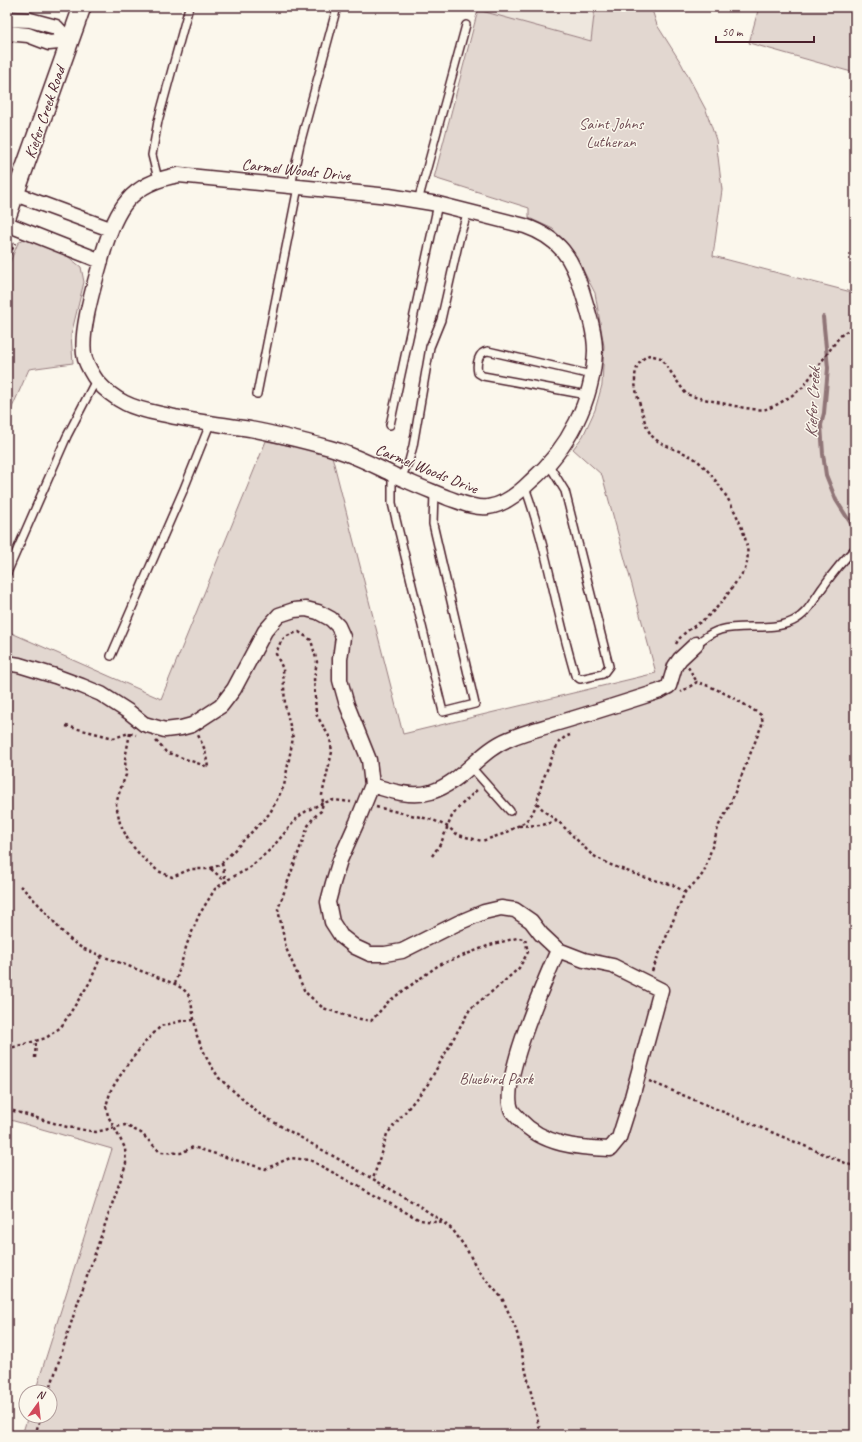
<svg xmlns="http://www.w3.org/2000/svg" width="862" height="1442" font-family="Caveat,sans-serif">
<rect width="100%" height="100%" fill="#fbf7ec"/>
<filter id="ink" filterUnits="userSpaceOnUse"><feTurbulence type="fractalNoise" baseFrequency=".025" numOctaves="2"/><feDisplacementMap in="SourceGraphic" scale="8" xChannelSelector="R" yChannelSelector="G"/><feConvolveMatrix kernelMatrix="1 2 1 2 8 2 1 2 1" color-interpolation-filters="sRGB"/></filter>
<g filter="url(#ink)">
<path fill="#eee7de" d="M 465,7 L 595,7 L 591,41 Z"/>
<path fill="#e2d7d0" stroke="#967b7e" d="M 595,7 L 651,7 L 657,25 L 681,63 L 706,110 L 716,140 L 722,190 L 713,256 L 855,293 L 855,1435 L 22,1435 L 28,1416 L 50,1416 L 50,1392 L 35,1392 L 112,1149 L 7,1119 L 7,631 L 161,699 L 266,441 L 303,448 L 332,456 L 403,734 L 656,673 L 602,475 L 573,449 L 583,436 L 595,410 L 602,385 L 604,346 L 595,293 L 573,251 L 553,229 L 529,218 L 529,208 L 434,178 L 478,10 L 591,41 Z
M 759,7 L 855,7 L 855,73 L 749,43 Z
M 25,238 L 66,255 L 81,267 L 84,282 L 71,335 L 73,363 L 29,369 L 7,419 L 7,269 L 18,243 Z"/>
<g fill="none" stroke-linecap="round" stroke-linejoin="round">
<path stroke="#907477" stroke-width="4" d="M 823,317 L 828,368 L 824,413 L 821,425 L 823,454 L 826,475 L 836,500 L 855,530"/>
<g stroke="#4a1f2b" stroke-width="10">
<path id="service" d="M 158,179 L 152,155 L 158,121 L 189,7
M 291,186 L 300,144 L 337,7
M 418,201 L 466,25
M 257,394 L 298,187
M 587,395 L 483,376 L 478,373 C 476,364 478,352 488,351 L 592,375
M 390,425 L 438,204
M 392,474 L 392,503 L 443,712 L 475,704 L 433,524 L 434,492
M 401,478 L 409,461 L 413,446 L 430,347 L 441,320 L 460,236 L 468,211
M 525,487 C 547,548 556,612 575,675 L 580,679 L 603,674 L 609,666 L 565,491 L 549,465
M 7,573 L 67,436 L 96,380
M 696,644 C 703,639 711,632 720,630 C 744,623 770,632 793,621 C 808,614 814,599 823,587 C 832,574 843,560 855,549
M 111,656 L 183,491 L 210,424
M 471,767 L 510,811"/>
</g>
<g stroke="#4a1f2b" stroke-width="17">
<path id="minor" d="M 7,19 L 30,20 L 56,27 L 69,41
M 7,33 L 28,35 L 49,43 L 69,41
M 179,175 L 389,196 L 438,204 L 525,226 C 559,238 572,257 582,291 C 588,311 595,331 595,351 C 593,401 568,449 531,481 C 520,492 504,505 488,507 C 475,509 460,502 448,498 C 429,490 410,483 392,474 C 371,464 352,454 330,448 C 304,441 277,434 250,429 C 225,425 200,422 175,417 C 158,413 140,411 125,403 C 115,398 104,389 97,381 C 93,376 87,365 85,359 C 78,334 96,279 103,253 C 116,209 130,183 179,175 Z
M 15,194 L 110,229
M 7,224 L 101,261
M 7,663 L 19,665 L 55,676 L 82,686 L 101,694 L 129,712 L 144,724 L 165,730 L 181,728 L 192,725 L 221,706 L 234,689 L 265,631 L 279,615 L 294,610 L 306,609 L 318,612 L 331,619 L 338,626 L 343,637 L 340,659 L 340,680 L 347,705 L 369,760 L 372,785 L 357,822 L 340,860 L 333,883 L 328,902 L 332,922 L 341,936 L 355,947 L 370,954 L 385,954 L 402,951 L 458,923 L 484,912 L 501,908 L 515,910 L 531,921 L 541,934 L 558,950 L 584,960 L 613,966 L 661,990 L 632,1097 L 619,1138 L 610,1149 C 578,1148 543,1145 520,1120 C 518,1117 514,1114 512,1111 C 498,1085 546,978 558,950
M 372,785 C 390,791 412,798 431,792 C 463,782 479,751 509,739 C 524,732 542,728 558,723 C 592,713 626,702 660,691 L 669,686 L 675,666 L 680,659 L 696,644"/>
</g>
<g stroke="#4a1f2b" stroke-width="20">
<path id="tertiary" d="M 7,217 L 82,7"/>
</g>
<path stroke="#4a1f2b" stroke-width="2.5" stroke-dasharray="3 3" stroke-linecap="butt" d="M 7,261 L 15,243
M 676,644 C 682,632 693,628 703,620 C 718,609 728,594 738,579 C 741,575 745,571 746,566 C 756,538 718,475 695,459 C 682,450 663,448 652,436 C 647,430 644,420 642,411 C 636,393 627,366 649,355 L 661,358 L 686,394 L 695,397 C 711,400 752,412 766,409 C 777,406 795,394 803,387 L 840,336 L 855,325
M 688,667 L 697,682
M 66,726 L 114,738 L 129,733 L 136,735
M 130,733 L 125,759 L 126,775 L 120,790 L 116,804 L 120,823 L 129,842 L 142,857 L 158,871 L 172,877 L 191,869 L 208,869 L 220,865 L 270,813 L 284,786 L 293,738 L 285,705 L 283,669 L 276,654 C 281,639 283,636 299,632 L 311,640 L 317,662 L 314,678 L 316,714 L 330,738 L 332,752 L 322,795 L 323,803 L 321,811 L 313,818 L 308,826 L 278,909 L 286,948 L 305,992 L 323,1008 L 350,1017 L 371,1021 L 389,1001 L 439,965 L 490,945 L 517,938 L 525,939 L 528,952 L 519,968 L 499,986 L 470,1009 L 428,1084 L 387,1134 L 373,1179
M 156,741 L 166,752 L 208,767 L 205,750 L 198,735
M 537,803 L 545,812 L 558,821 L 592,855 L 611,865 L 643,877 L 673,885 L 685,892
M 376,807 L 433,820 L 448,827 L 458,835 L 482,841 L 503,834 L 525,822 L 532,814 L 537,803 L 542,782 L 555,750 L 559,742 L 565,737 L 570,735
M 519,826 L 542,825 L 557,821
M 432,856 L 441,843 L 452,816 L 460,806 L 479,788
M 211,869 L 226,882 L 222,863
M 20,886 C 28,893 35,901 42,908 C 56,923 65,939 84,949 L 175,984 L 183,989 L 188,994 L 191,1002 L 197,1036 L 208,1061 L 219,1078 L 258,1113 L 413,1202 L 439,1219 L 453,1230 L 467,1250 L 479,1272 L 502,1298 L 516,1329 L 541,1435
M 652,971 L 685,892 L 699,879 L 704,872 L 719,825 L 729,807 L 763,722 L 761,715 C 741,702 720,689 697,682 L 681,692
M 175,984 L 187,944 L 199,915 L 215,889 L 229,879 L 248,869 L 271,849 L 298,817 L 308,810 L 323,803 L 334,800 L 351,802
M 7,1049 L 46,1038 L 61,1027 L 90,982 L 101,956
M 35,1058 L 36,1041
M 649,1081 L 855,1167
M 7,1109 L 67,1127 L 96,1132 L 125,1125 L 141,1133 L 160,1152 L 181,1153 L 193,1147 L 265,1169 L 290,1158 L 310,1160 L 420,1220 L 443,1223
M 49,1392 L 74,1314 L 126,1164 L 125,1148 L 108,1116 L 106,1106 L 111,1090 L 127,1065 L 147,1040 L 161,1026 L 181,1021 L 194,1020
M 35,1435 L 41,1416"/>
<use href="#service" stroke="#fbf7ec" stroke-width="7"/>
<use href="#minor" stroke="#fbf7ec" stroke-width="14"/>
<use href="#tertiary" stroke="#fbf7ec" stroke-width="17"/>
</g>
</g>
<g text-anchor="middle" stroke-width="3" stroke-linejoin="round" paint-order="stroke">
<g font-size="16" fill="#4a1f2b" stroke="#fbf7ec">
<text transform="translate(44 112) rotate(-71)" y="6">Kiefer Creek Road</text>
<text transform="translate(296 169) rotate(6)" y="6">Carmel Woods Drive</text>
<text transform="translate(427 468) rotate(22)" y="6">Carmel Woods Drive</text>
</g>
<g font-size="16" fill="#704d54" stroke="#fbf7ec">
<text x="611" y="129">Saint Johns<tspan x="611" dy="18">Lutheran</tspan></text>
<text x="496" y="1084">Bluebird Park</text>
</g>
<g font-size="17" font-style="italic" fill="#6d4a51" stroke="#fbf7ec">
<text transform="translate(812 403) rotate(-87)" y="6">Kiefer Creek</text>
</g>
</g>
<rect width="862" height="1442" fill="none" stroke="#fbf7ec" stroke-width="24"/>
<rect x="12" y="12" width="838" height="1418" fill="none" stroke="#4a1f2b" stroke-width="1.5" filter="url(#ink)"/>
<g transform="translate(38 1404) rotate(15)"><circle r="19" fill="#fbf7ec" stroke="#b4a19f"/>
<path d="M0-3L7 15L0 10L-7 15Z" fill="#d1495b"/>
<text y="-6" font-size="11" font-weight="bold" text-anchor="middle" fill="#4a1f2b">N</text>
</g>
<path d="M716 36v6h98v-6" fill="none" stroke="#4a1f2b" stroke-width="2"/>
<text x="722" y="36" font-size="12" fill="#4a1f2b" stroke="#fbf7ec" stroke-width="3" paint-order="stroke">50 m</text>
</svg>
